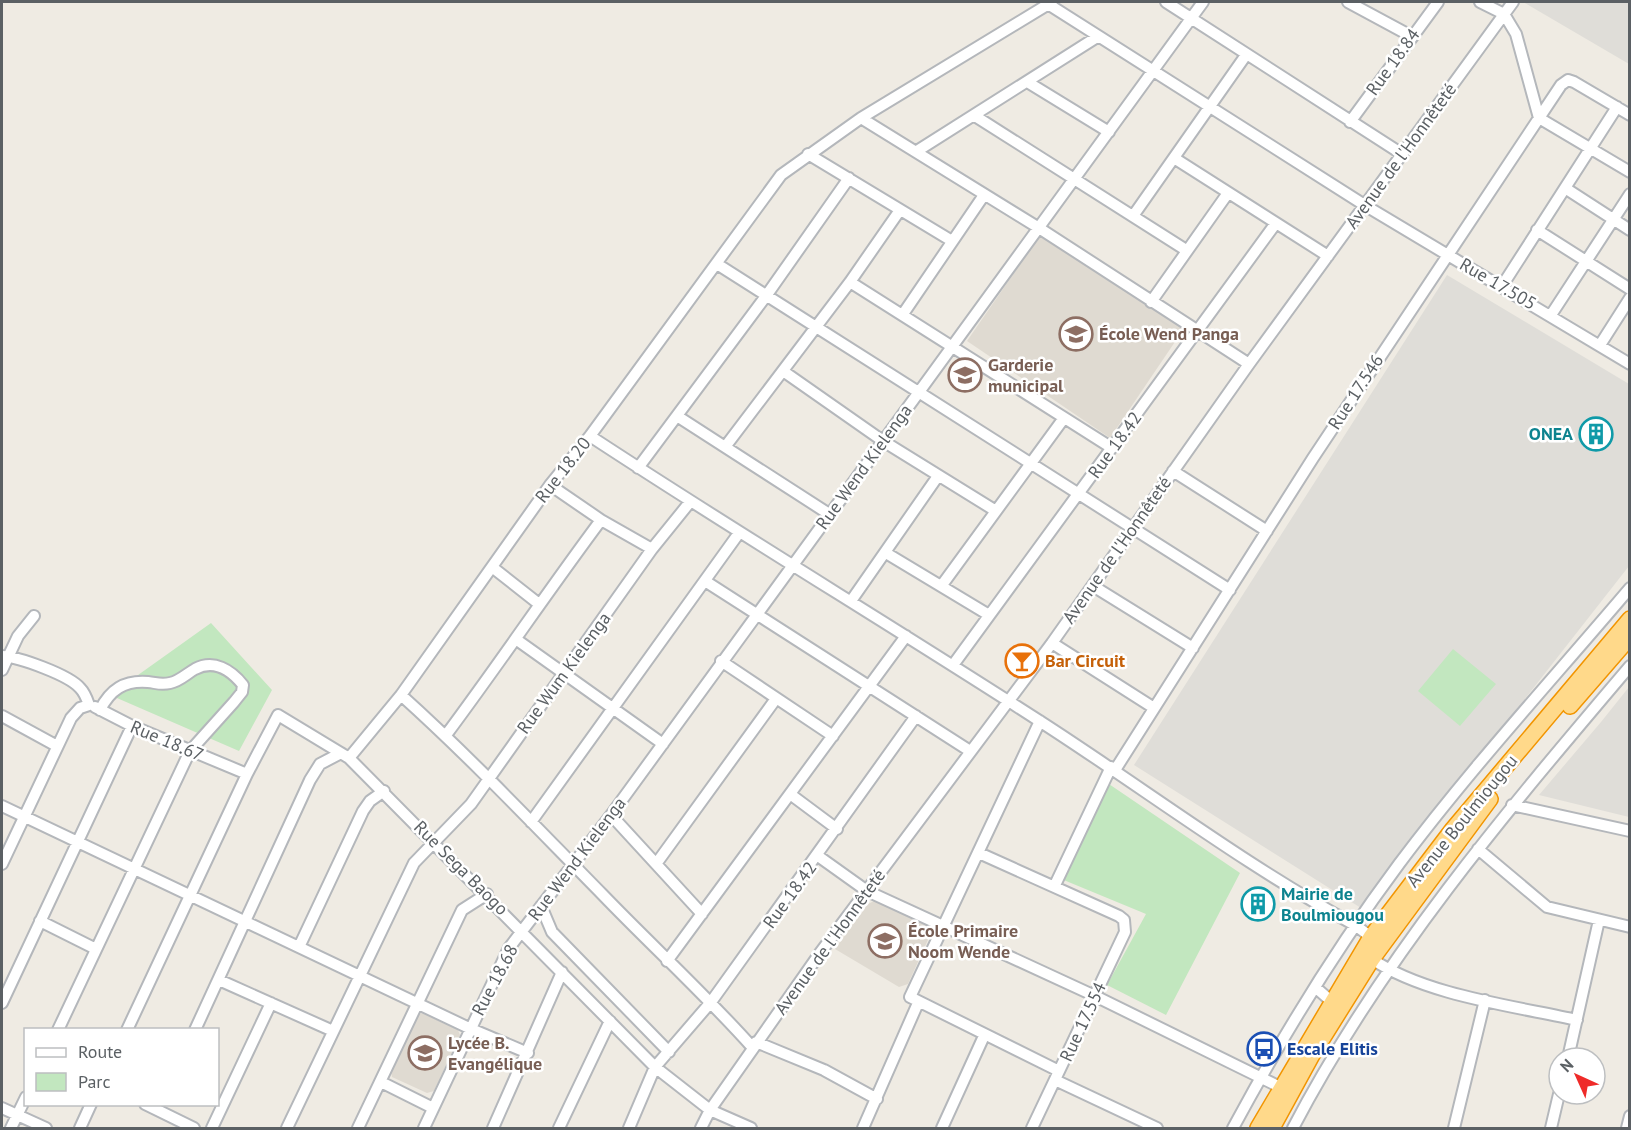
<svg xmlns="http://www.w3.org/2000/svg" width="1631" height="1130" font-family="'PT Sans',sans-serif">
<rect width="100%" height="100%" fill="#efebe3"/>
<path fill="#dfddd8" d="M 1523,2 L 1629,2 L 1629,64 Z
M 1447,275 L 1629,384 L 1629,566 L 1361,908 L 1134,765 Z
M 1629,687 L 1629,817 L 1539,795 L 1601,722 Z"/>
<path fill="#dfdad1" d="M 1043,231 L 1185,327 L 1110,438 L 967,341 Z
M 876,900 L 928,924 L 931,933 L 908,984 L 899,987 L 835,949 L 868,904 Z
M 422,1013 L 458,1030 L 460,1035 L 434,1091 L 427,1093 L 392,1077 L 391,1072 L 417,1015 Z"/>
<path fill="#c2e7bf" d="M 211,623 L 272,690 L 239,751 L 110,695 Z
M 1453,649 L 1496,684 L 1460,726 L 1418,691 Z
M 1103,780 L 1240,873 L 1166,1015 L 1107,985 L 1146,914 L 1054,876 Z"/>
<g fill="none" stroke-linecap="round" stroke-linejoin="round">
<g stroke="#b4b7bb" stroke-width="14">
<path id="minor" d="M 1166,2 L 1402,154
M 1348,2 L 1411,36
M 1480,2 L 1504,14 L 1516,34 L 1539,118 L 1630,172
M 1048,4 L 1366,206 L 1630,364
M 1029,83 L 1109,132
M 975,116 L 1186,250
M 861,118 L 1039,228 L 1249,364
M 1350,122 L 1438,2
M 917,151 L 1097,37
M 808,154 L 952,241
M 1174,158 L 1328,256
M 1565,188 L 1630,230
M 1133,216 L 1246,55
M 1537,230 L 1630,289
M 717,264 L 1230,590
M 850,282 L 1112,448
M 1502,286 L 1617,107
M 1151,302 L 1228,193
M 903,314 L 984,195
M 1551,315 L 1630,194
M 1600,345 L 1630,298
M 783,371 L 883,441 L 996,511
M 677,416 L 829,514
M 590,436 C 739,534 891,625 1041,722 C 1145,789 1246,866 1355,925 L 1371,937 L 1372,959 C 1424,995 1514,1006 1577,1020
M 725,447 L 850,282 L 900,210
M 638,468 L 766,296 L 849,178
M 1173,471 L 1267,531
M 550,485 L 601,520 L 652,549
M 886,553 L 989,615
M 492,567 L 539,604
M 705,581 L 970,751
M 942,585 L 1064,418
M 1093,586 L 1193,648
M 851,601 L 938,476
M 517,640 L 663,744
M 1052,643 L 1154,708
M 2,656 C 19,657 69,675 80,688 C 85,693 87,699 89,705
M 721,661 L 833,736
M 953,665 L 1276,223
M 2,670 L 18,636 L 34,616
M 401,695 C 471,758 536,827 602,894 C 652,946 705,994 753,1048
M 95,707 L 132,726 L 247,774
M 2,716 L 57,746
M 1040,721 L 910,997 L 1059,1071
M 446,735 C 499,664 548,591 601,520
M 349,758 L 401,695 L 550,485 L 590,436 L 781,175 L 861,118 L 1052,2
M 1115,770 L 1313,458 L 1561,85 L 1568,80 L 1574,82 L 1630,115
M 790,794 L 837,829
M 1512,805 L 1630,831
M 2,806 L 469,1028 L 528,1053
M 611,815 L 702,914
M 531,822 L 739,533
M 1478,849 L 1547,907 L 1630,927
M 979,853 L 1119,916 L 1124,920 L 1125,932 L 1032,1128
M 818,856 L 867,891 L 1095,996 L 1280,1087
M 2,864 L 71,718 L 80,708 L 89,705
M 656,864 L 775,700
M 1055,885 L 1111,767
M 541,906 L 552,932 L 669,1052
M 40,921 L 96,949
M 299,947 L 363,811 L 370,801 L 384,791
M 667,961 L 906,636
M 219,980 L 333,1031
M 1315,987 L 1331,1001
M 2,1003 L 132,726
M 58,1030 L 190,751 L 234,702 L 242,692 L 243,685 C 231,670 214,659 195,669 C 186,674 180,681 170,683 C 161,685 157,683 148,682 C 124,680 110,690 100,710
M 127,1030 L 247,774 L 278,715 L 349,758 L 655,1067 L 710,1110 L 751,1128
M 195,1030 L 310,780 L 320,764 L 341,753
M 756,1042 L 824,1070 L 877,1099
M 1568,1058 L 1599,920
M 1055,1080 L 1157,1128
M 381,1082 L 433,1108
M 145,1104 L 194,1128
M 2,1108 L 46,1128
M 11,1128 L 26,1097
M 80,1128 L 91,1104
M 212,1128 L 271,1003
M 287,1128 L 414,863 L 471,804 L 652,549 L 690,502
M 358,1128 L 462,910 L 487,894
M 424,1128 L 509,948 L 611,815 L 1203,2
M 493,1128 L 562,972
M 559,1128 L 610,1021
M 629,1128 L 655,1067 L 711,1002 L 916,716
M 701,1128 L 710,1110 L 820,953 L 1052,643 L 1249,364 L 1513,2
M 863,1128 L 918,1003
M 942,1128 L 984,1036
M 1233,1128 C 1282,1037 1337,947 1399,864 C 1471,768 1552,680 1630,588
M 1293,1128 C 1382,958 1506,812 1630,666
M 1454,1128 L 1485,1000
M 1551,1128 L 1559,1094
M 1627,1128 L 1630,1116"/>
</g>
<g stroke="#f29500" stroke-width="18">
<path id="highway" d="M 1570,706 L 1630,637
M 1258,1128 L 1371,937 L 1453,829 L 1630,619
M 1272,1128 L 1312,1055 L 1372,959 L 1490,799"/>
</g>
<use href="#minor" stroke="#fff" stroke-width="10"/>
<use href="#highway" stroke="#ffd98a" stroke-width="15"/>
</g>
<defs>
<g id="school-ring" transform="scale(1.725)"><circle r="9.5" fill="#fff" stroke="#8d6e63" stroke-width="1.5"/><path d="M0-5L7-2L0 1L-7-2ZM-4 1L0 2.5L4 1V4Q0 6-4 4Z" fill="#8d6e63"/></g>
<g id="building-ring" transform="scale(1.725)"><circle r="9.5" fill="#fff" stroke="#0f9aa8" stroke-width="1.5"/><path d="M-4-6H4V6H1V3H-1V6H-4ZM-2.5-4.3h1.7v1.8h-1.7ZM.8-4.3h1.7v1.8H.8ZM-2.5-1h1.7V.8h-1.7ZM.8-1h1.7V.8H.8Z" fill="#0f9aa8"/></g>
<g id="bar-ring" transform="scale(1.725)"><circle r="9.5" fill="#fff" stroke="#e8710a" stroke-width="1.5"/><path d="M-6-5H6L.8 .8V4.5H3.5V6h-7V4.5H-.8V.8Z" fill="#e8710a"/></g>
<g id="bus-ring" transform="scale(1.725)"><circle r="9.5" fill="#fff" stroke="#1a4fb4" stroke-width="1.5"/><path d="M-5-6H5V4H4V6H2V4H-2V6H-4V4H-5ZM-3.5-4V0h7V-4ZM-3.5 1.2v1.5H-2V1.2ZM2 1.2v1.5H3.5V1.2Z" fill="#1a4fb4"/></g>
</defs>
<g fill-rule="evenodd">
<use href="#school-ring" x="1076" y="334"/>
<use href="#school-ring" x="965" y="375"/>
<use href="#building-ring" x="1596" y="434"/>
<use href="#bar-ring" x="1022" y="661"/>
<use href="#building-ring" x="1258" y="904"/>
<use href="#school-ring" x="885" y="941"/>
<use href="#bus-ring" x="1264" y="1049"/>
<use href="#school-ring" x="425" y="1053"/>
</g>
<g text-anchor="middle" stroke-width="5" stroke-linejoin="round" paint-order="stroke">
<g font-size="18" fill="#5b6064" stroke="#fff">
<text transform="translate(1393 62) rotate(-54)" y="6">Rue 18.84</text>
<text transform="translate(1401 156) rotate(-54)" y="6">Avenue de l'Honnêteté</text>
<text transform="translate(1498 284) rotate(30)" y="6">Rue 17.505</text>
<text transform="translate(1356 392) rotate(-57)" y="6">Rue 17.546</text>
<text transform="translate(1115 445) rotate(-54)" y="6">Rue 18.42</text>
<text transform="translate(864 467) rotate(-54)" y="6">Rue Wend Kielenga</text>
<text transform="translate(563 470) rotate(-52)" y="6">Rue 18.20</text>
<text transform="translate(1117 550) rotate(-55)" y="6">Avenue de l'Honnêteté</text>
<text transform="translate(564 673) rotate(-54)" y="6">Rue Wum Kielenga</text>
<text transform="translate(167 741) rotate(23)" y="6">Rue 18.67</text>
<text transform="translate(1462 821) rotate(-51)" y="6">Avenue Boulmiougou</text>
<text transform="translate(577 859) rotate(-53)" y="6">Rue Wend Kielenga</text>
<text transform="translate(461 868) rotate(45)" y="6">Rue Sega Baogo</text>
<text transform="translate(790 895) rotate(-54)" y="6">Rue 18.42</text>
<text transform="translate(830 942) rotate(-54)" y="6">Avenue de l'Honnêteté</text>
<text transform="translate(495 980) rotate(-62)" y="6">Rue 18.68</text>
<text transform="translate(1083 1022) rotate(-65)" y="6">Rue 17.554</text>
</g>
<g font-size="18" font-weight="bold" fill="#785e54" stroke="#fff" text-anchor="start">
<text x="1099" y="340">École Wend Panga</text>
<text x="988" y="371">Garderie<tspan x="988" dy="21">municipal</tspan></text>
<text x="908" y="937">École Primaire<tspan x="908" dy="21">Noom Wende</tspan></text>
<text x="448" y="1049">Lycée B.<tspan x="448" dy="21">Evangélique</tspan></text>
</g>
<g font-size="18" font-weight="bold" fill="#0d838f" stroke="#fff" text-anchor="end">
<text x="1573" y="440">ONEA</text>
<text x="1281" y="900" text-anchor="start">Mairie de<tspan x="1281" dy="21">Boulmiougou</tspan></text>
</g>
<g font-size="18" font-weight="bold" fill="#c56008" stroke="#fff" text-anchor="start">
<text x="1045" y="667">Bar Circuit</text>
</g>
<g font-size="18" font-weight="bold" fill="#164399" stroke="#fff" text-anchor="start">
<text x="1287" y="1055">Escale Elitis</text>
</g>
</g>
<rect width="1631" height="1130" fill="none" stroke="#5b6064" stroke-width="6"/>
<rect x="24" y="1028" width="195" height="78" fill="#ffffff" stroke="#bdbfc1" stroke-width="1.5"/>
<rect x="36" y="1048" width="30" height="9" fill="#ffffff" stroke="#bdbfc1" stroke-width="1.5"/>
<text x="78" y="1058" font-size="18" fill="#5b6064">Route</text>
<rect x="36" y="1073" width="30" height="18" fill="#c2e7bf" stroke="#bdbfc1" stroke-width="1.5"/>
<text x="78" y="1088" font-size="18" fill="#5b6064">Parc</text>
<g transform="translate(1577 1076) rotate(315)"><circle r="28" fill="#ffffff" stroke="#bdbfc1" stroke-width="1.5"/>
<path d="M0-4.5L10 22L0 15L-10 22Z" fill="#ef2b29"/>
<text y="-9" font-size="16" font-weight="bold" text-anchor="middle" fill="#5b6064">N</text>
</g>
</svg>
